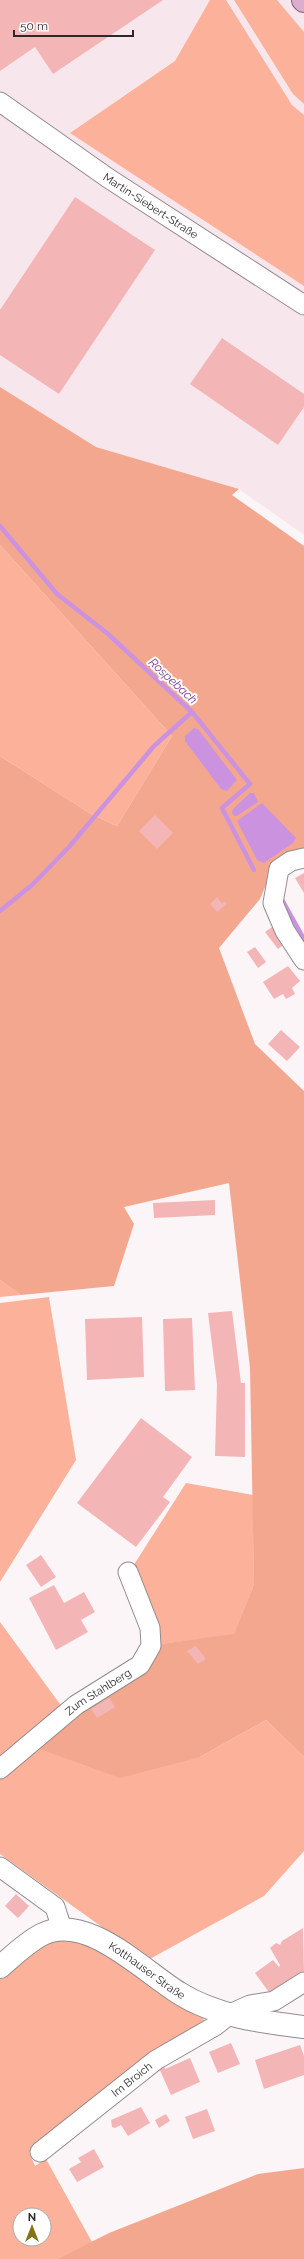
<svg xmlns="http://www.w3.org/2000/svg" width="304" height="2259" font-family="Raleway,sans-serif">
<rect width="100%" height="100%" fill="#fcf5f7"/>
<path fill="#f7e7ec" d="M 0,0 L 304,0 L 304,535 L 239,489 L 96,447 L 0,387 Z"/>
<path fill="#fcb19a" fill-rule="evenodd" d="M 210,0 L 226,0 L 292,105 L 304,115 L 304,286 L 70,133 L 175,61 Z
M 234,0 L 277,0 L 304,32 L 304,104 L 293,94 Z
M 0,545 L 172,736 L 117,826 L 91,814 L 0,756 Z
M 0,1280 L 21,1295 L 0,1297 Z
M 49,1297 L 76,1460 L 0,1582 L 0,1303 Z
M 186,1483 L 253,1495 L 254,1584 L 234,1635 L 153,1645 L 130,1571 Z
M 0,1622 L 65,1711 L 0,1763 Z
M 266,1720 L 304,1757 L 304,1851 L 264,1896 L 148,1960 L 0,1854 L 0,1775 L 29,1745 L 200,1757 Z
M 76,1939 L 109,1954 L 200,2010 L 204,2021 L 195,2036 L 152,2055 L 29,2152 L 35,2166 L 46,2159 L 92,2242 L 57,2259 L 0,2259 L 0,1976 L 37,1945 L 59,1940 ZM 20,2215 L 44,2215 L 44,2239 L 20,2239 Z"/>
<path fill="#f4a78f" d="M 0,387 L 96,447 L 239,489 L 232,495 L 304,546 L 304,852 L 274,866 L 260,899 L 219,948 L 255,1044 L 304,1091 L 304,1757 L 266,1720 L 200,1757 L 120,1778 L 29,1745 L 153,1645 L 234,1634 L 254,1584 L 250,1368 L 229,1183 L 124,1207 L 134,1224 L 114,1286 L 21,1295 L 0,1280 L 0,756 L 91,814 L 117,826 L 172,736 L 0,545 Z
M 304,2168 L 304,2259 L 57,2259 L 109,2233 L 258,2174 Z"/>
<path fill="#cb93df" d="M 194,728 L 198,729 L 237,780 L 227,791 L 221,789 L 185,741 L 185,736 Z
M 250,793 L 254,793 L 258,802 L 237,816 L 234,816 L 232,813 L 233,809 Z
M 262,803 L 296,838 L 293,843 L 264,863 L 257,860 L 237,821 Z"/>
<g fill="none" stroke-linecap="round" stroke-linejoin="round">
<path stroke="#cb93df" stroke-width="4.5" d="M 0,526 L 57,594 L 107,633 L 192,712 L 250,784 L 222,808 L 254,870
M 280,896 L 304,939
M 0,911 L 32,885 L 69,847 L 154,746 L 192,712"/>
</g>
<path fill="#f4b5b6" d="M 0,0 L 163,0 L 53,74 L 35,47 L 0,71 Z
M 75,197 L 155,250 L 59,394 L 0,355 L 0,310 Z
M 222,338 L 304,394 L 304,407 L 278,445 L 190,384 Z
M 155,815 L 173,833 L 157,849 L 139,831 Z
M 304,873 L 304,893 L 295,878 Z
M 217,897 L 222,904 L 225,901 L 227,904 L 217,912 L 210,904 Z
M 275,925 L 287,942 L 278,949 L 265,932 Z
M 255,947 L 266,962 L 258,968 L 247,952 Z
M 288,966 L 300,981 L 292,988 L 295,994 L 286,999 L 283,994 L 274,999 L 263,982 Z
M 281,1030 L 300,1047 L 287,1061 L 268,1044 Z
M 215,1200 L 215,1215 L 154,1218 L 153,1203 Z
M 232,1311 L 241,1383 L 245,1383 L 245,1457 L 215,1456 L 217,1384 L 208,1313 Z
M 142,1317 L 144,1377 L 87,1380 L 85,1319 Z
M 192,1318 L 195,1390 L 165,1391 L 163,1319 Z
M 141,1418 L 192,1457 L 163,1497 L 170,1502 L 136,1547 L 77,1503 Z
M 41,1555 L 56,1577 L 41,1587 L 26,1565 Z
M 54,1585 L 64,1603 L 84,1592 L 95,1612 L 81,1620 L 88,1632 L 56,1650 L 29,1598 Z
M 196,1646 L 206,1659 L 198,1664 L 187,1651 Z
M 109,1698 L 115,1707 L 97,1718 L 91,1709 Z
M 16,1894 L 29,1906 L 18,1918 L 5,1906 Z
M 303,1928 L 304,1973 L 271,1995 L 255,1973 L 273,1960 L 279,1967 L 280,1965 L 270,1948 L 276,1943 L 280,1945 L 282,1941 Z
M 231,2043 L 240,2064 L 218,2073 L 209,2052 Z
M 300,2045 L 304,2056 L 304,2075 L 264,2089 L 255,2060 Z
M 190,2058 L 200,2082 L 171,2095 L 159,2068 L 164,2066 L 165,2069 Z
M 141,2107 L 150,2123 L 128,2136 L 121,2125 L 115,2128 L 112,2127 L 111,2120 Z
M 207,2109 L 215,2131 L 193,2139 L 185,2117 Z
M 166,2114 L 170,2121 L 159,2128 L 155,2120 Z
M 94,2149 L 104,2167 L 77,2182 L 69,2169 L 81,2162 L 78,2158 Z"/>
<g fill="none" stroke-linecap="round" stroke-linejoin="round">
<g stroke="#928b8d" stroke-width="21">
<g id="street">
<path id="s1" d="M 0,102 L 108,178 L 304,305"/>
<path d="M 304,858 L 291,861 L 279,869 L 273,903 L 285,931 L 304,960"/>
<path id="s2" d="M 0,1769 L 76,1705 L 140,1665 L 151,1646 L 150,1628 L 128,1572"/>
<path d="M 0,1867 L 55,1907 L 62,1929"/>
<path id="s3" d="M 40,2152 L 156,2060 L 215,2026 L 230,2014 L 250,2005 L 274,2001 L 304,1982"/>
</g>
</g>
<g stroke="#928b8d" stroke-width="24">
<g id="secondary">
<path id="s4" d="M 0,1967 C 13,1956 26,1943 41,1935 C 86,1911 143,1971 179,1993 C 215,2016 262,2022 304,2027"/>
</g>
</g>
<g stroke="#8d5d80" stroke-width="24">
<path id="primary" d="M 303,0 L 304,1"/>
</g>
<use href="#street" stroke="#fff" stroke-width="19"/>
<use href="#secondary" stroke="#fff" stroke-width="22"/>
<use href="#primary" stroke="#daafce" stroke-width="22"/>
</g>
<g text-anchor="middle" stroke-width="4" stroke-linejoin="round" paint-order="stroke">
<g font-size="11" fill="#2c292a" stroke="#fff">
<text dy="4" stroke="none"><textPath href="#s1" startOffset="183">Martin-Siebert-Straße</textPath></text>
<text dy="4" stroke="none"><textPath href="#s2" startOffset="125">Zum Stahlberg</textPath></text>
<text dy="4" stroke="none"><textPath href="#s4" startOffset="170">Kotthauser Straße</textPath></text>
<text dy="4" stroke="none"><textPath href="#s3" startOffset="117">Im Broich</textPath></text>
</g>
<g font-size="12" font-style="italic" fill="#78358e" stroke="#fff">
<text transform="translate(173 681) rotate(43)" y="4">Rospebach</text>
</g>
</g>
<g transform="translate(32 2227)"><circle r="19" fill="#ffffff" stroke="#aba9aa"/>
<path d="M0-3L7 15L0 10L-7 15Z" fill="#847416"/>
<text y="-6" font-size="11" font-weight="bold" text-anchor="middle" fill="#2c292a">N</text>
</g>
<path d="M14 30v6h119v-6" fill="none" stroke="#2c292a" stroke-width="2"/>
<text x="20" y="30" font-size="12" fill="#2c292a" stroke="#ffffff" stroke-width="3" paint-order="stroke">50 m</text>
</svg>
